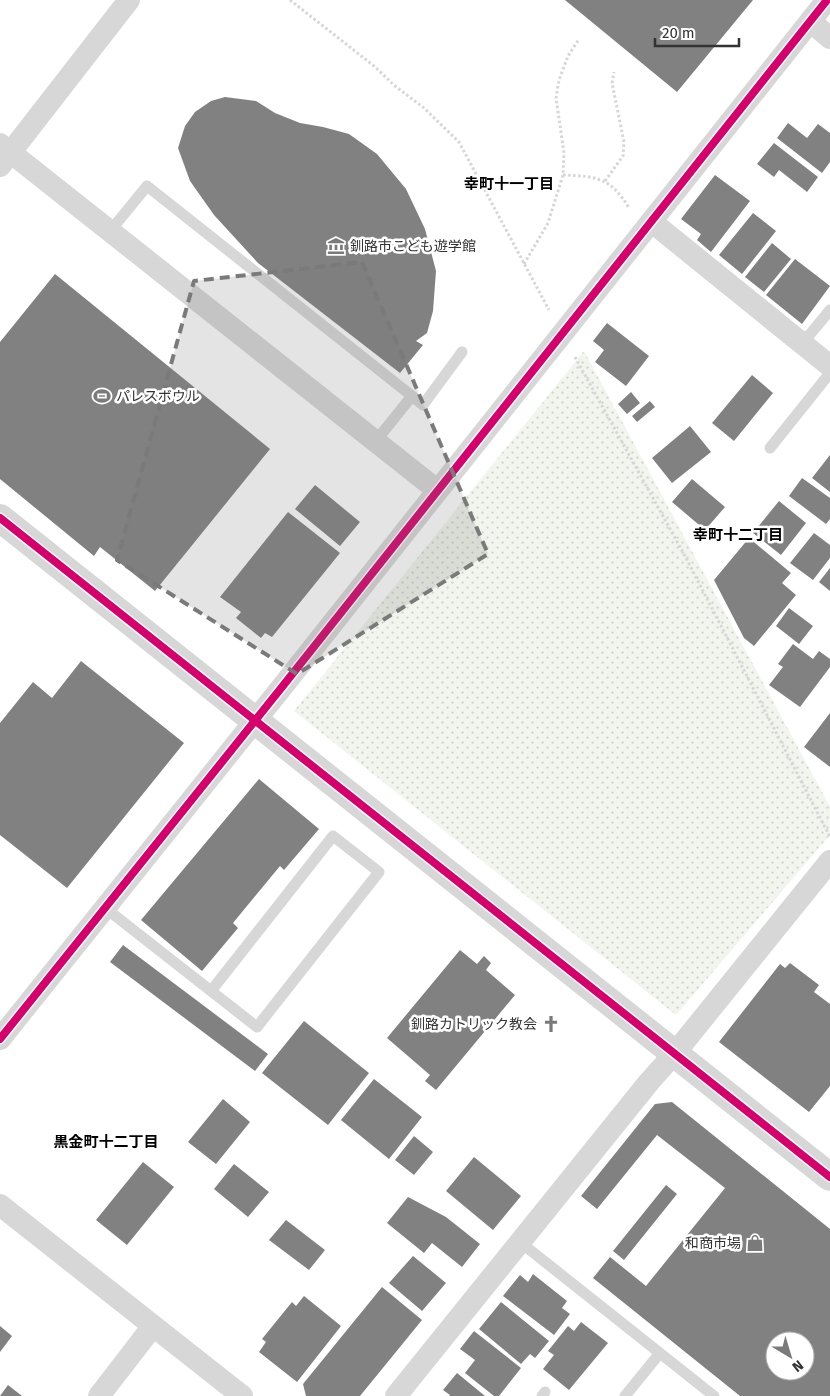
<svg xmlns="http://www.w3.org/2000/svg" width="830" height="1396" font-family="'Fira Sans','Noto Sans JP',sans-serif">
<defs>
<pattern id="park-dots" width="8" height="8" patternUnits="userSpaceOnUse" patternTransform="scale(1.25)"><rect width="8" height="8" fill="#f1f5ed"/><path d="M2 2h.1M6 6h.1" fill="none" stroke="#cfd2cc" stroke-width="1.8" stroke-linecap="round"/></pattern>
</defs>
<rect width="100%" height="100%" fill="#fff"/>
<path fill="url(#park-dots)" d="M 584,351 L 830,807 L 830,835 L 676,1015 L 294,711 Z"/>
<path fill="#818181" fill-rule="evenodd" d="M 565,0 L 753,0 L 677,92 Z
M 225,97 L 256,101 L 275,113 L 300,123 L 323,127 L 349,134 L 377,154 L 406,189 L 425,229 L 436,271 L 433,311 L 427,333 L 416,341 L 423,345 L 400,373 L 258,263 L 214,215 L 190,181 L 178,148 L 185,126 L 195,112 L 211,101 Z
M 788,123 L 807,138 L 818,124 L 830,133 L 830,162 L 822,173 L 777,138 Z
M 774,143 L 818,177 L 807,192 L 779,170 L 774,177 L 757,164 Z
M 715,175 L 750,201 L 711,252 L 697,240 L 701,234 L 681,219 Z
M 753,213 L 776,231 L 742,274 L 719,255 Z
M 772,243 L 791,259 L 764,292 L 745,277 Z
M 795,259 L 830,286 L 802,324 L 766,295 Z
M 55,274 L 270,449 L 155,591 L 100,547 L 94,556 L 0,479 L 0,342 Z
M 607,323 L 649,356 L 626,386 L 595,362 L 604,350 L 593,341 Z
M 752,375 L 773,393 L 734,441 L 712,423 Z
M 631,392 L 640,403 L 627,414 L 618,404 Z
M 650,401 L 655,407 L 637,422 L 632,416 Z
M 690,426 L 711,452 L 672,483 L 652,458 Z
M 830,455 L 830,492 L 812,478 Z
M 802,478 L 830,498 L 830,519 L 826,524 L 789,496 Z
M 692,479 L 725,507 L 705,530 L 672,502 Z
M 315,485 L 360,522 L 340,546 L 295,509 Z
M 779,501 L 806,523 L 781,555 L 753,533 Z
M 288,512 L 340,553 L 272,637 L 265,633 L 261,638 L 236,618 L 241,612 L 220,597 Z
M 814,533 L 830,545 L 830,558 L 813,580 L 790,563 Z
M 749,538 L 791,573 L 782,583 L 796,595 L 754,646 L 744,638 L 714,580 Z
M 830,568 L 830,591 L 819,582 Z
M 789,608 L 813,626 L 799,644 L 776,626 Z
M 793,644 L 813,659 L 819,651 L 830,659 L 830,667 L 800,707 L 769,685 L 783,667 L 778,664 Z
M 81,661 L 184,743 L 67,888 L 0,835 L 0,723 L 33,682 L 52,698 Z
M 830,713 L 830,767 L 804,747 Z
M 259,779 L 319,829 L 284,870 L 280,866 L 233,923 L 238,928 L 202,971 L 141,920 Z
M 123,945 L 268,1054 L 255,1071 L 110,962 Z
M 460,950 L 477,964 L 484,956 L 491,963 L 486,970 L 515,995 L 436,1090 L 425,1081 L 430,1075 L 387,1038 Z
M 790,963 L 819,985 L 814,992 L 830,1004 L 830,1086 L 809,1112 L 719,1042 L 780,964 L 785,968 Z
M 304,1021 L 369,1073 L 328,1125 L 262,1073 Z
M 374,1079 L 422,1117 L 389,1159 L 341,1120 Z
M 223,1099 L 250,1122 L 216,1164 L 188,1142 Z
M 672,1102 L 830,1229 L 830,1396 L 740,1396 L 593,1278 L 610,1257 L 646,1286 L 725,1188 L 657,1135 L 597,1209 L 581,1196 L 655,1104 ZM 775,1341 L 805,1341 L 805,1371 L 775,1371 Z
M 414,1136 L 433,1152 L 414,1175 L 395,1160 Z
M 474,1157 L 521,1196 L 493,1230 L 446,1191 Z
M 143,1162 L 174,1187 L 127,1245 L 96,1220 Z
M 234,1164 L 269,1192 L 248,1217 L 214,1189 Z
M 666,1185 L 677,1194 L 624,1260 L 613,1251 Z
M 408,1197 L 446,1217 L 480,1244 L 462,1267 L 432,1243 L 424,1253 L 387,1223 Z
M 286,1220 L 325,1250 L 309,1270 L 269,1240 Z
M 413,1256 L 446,1283 L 422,1311 L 389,1283 Z
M 533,1274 L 567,1301 L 562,1308 L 570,1314 L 554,1335 L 503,1296 L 520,1275 L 528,1282 Z
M 382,1287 L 422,1320 L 360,1396 L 306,1396 L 303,1384 Z
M 304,1296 L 341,1326 L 297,1382 L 259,1352 L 266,1342 L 262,1339 L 292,1302 L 296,1306 Z
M 501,1302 L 549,1341 L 535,1358 L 530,1354 L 521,1364 L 479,1329 Z
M 581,1322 L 608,1343 L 569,1390 L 543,1369 L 554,1355 L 548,1351 L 568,1326 L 574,1331 Z
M 0,1326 L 12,1336 L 0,1352 Z
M 474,1331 L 521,1368 L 499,1396 L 494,1396 L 465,1373 L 475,1360 L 460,1349 Z
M 457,1373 L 485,1396 L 449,1396 L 450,1395 L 443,1390 Z
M 8,1385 L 22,1396 L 0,1396 Z"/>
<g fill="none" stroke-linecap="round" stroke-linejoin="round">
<path stroke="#d6d6d6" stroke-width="3" stroke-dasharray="2.5 2.5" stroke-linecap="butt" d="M 290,0 L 374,66 L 395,86 L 424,108 L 459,142 L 549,310
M 563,175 C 597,176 611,178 629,208
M 605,181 L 623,156 L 624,142 L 612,83 L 614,72
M 524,264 L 548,223 L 563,175 L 564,153 L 556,98 L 559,80 L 568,56 L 579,39
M 575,357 L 685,556 L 830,837"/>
<path stroke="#d7d7d7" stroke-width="11" d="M 111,230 L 147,186 L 412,396 L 375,442
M 802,344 L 830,310
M 412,396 L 423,405 L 462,352
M 770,448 L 830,373
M 104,907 L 257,1027 L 379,872 L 333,836 L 211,991
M 520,1242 L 714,1396
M 542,1396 L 545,1392
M 625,1396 L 660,1353"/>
<path stroke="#d7d7d7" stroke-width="22" d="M 810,21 L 830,38
M 0,144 L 437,490
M 0,166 L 129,0
M 652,222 L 830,366
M 0,1039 L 282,687 L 827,0
M 0,1205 L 242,1396
M 99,1396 L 153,1326
M 396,1396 L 649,1082 L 675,1053 L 830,861"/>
<path stroke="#d7d7d7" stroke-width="28" d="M 0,518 L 830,1177"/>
<g stroke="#fff" stroke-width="11">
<path id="cycleway" d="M 0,518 L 830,1177
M 0,1039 L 282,687 L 827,0"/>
</g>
<use href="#cycleway" stroke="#d6006c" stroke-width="8"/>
</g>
<path fill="#7a7a7a" fill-opacity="0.2" stroke="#7a7a7a" stroke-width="4" stroke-dasharray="10 6" stroke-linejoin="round" d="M 362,262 L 488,554 L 297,674 L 117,560 L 194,281 Z"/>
<defs>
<g id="museum-bare" transform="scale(1.35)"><path d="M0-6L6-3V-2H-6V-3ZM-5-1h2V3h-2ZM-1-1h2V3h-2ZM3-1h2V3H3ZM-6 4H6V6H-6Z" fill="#7a7a7a" stroke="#fff" stroke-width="2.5" paint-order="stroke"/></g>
<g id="stadium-bare" transform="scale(1.35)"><path d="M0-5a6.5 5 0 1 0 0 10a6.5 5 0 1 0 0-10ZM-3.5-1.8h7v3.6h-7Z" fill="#7a7a7a" stroke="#fff" stroke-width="2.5" paint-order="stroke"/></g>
<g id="church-bare" transform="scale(1.35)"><path d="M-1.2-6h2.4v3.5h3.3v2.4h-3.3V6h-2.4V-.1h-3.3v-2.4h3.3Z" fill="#7a7a7a" stroke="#fff" stroke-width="2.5" paint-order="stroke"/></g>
<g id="shop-bare" transform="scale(1.35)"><path d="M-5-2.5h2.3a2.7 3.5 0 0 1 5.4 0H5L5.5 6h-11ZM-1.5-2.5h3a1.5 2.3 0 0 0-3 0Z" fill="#7a7a7a" stroke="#fff" stroke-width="2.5" paint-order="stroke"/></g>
</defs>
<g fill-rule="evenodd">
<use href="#museum-bare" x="336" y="246"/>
<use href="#stadium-bare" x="102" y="396"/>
<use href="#church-bare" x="551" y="1024"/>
<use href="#shop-bare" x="755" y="1243"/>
</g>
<g text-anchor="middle" stroke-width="5" stroke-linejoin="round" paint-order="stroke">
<g font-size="14" fill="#333" stroke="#fff" text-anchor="start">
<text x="350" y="251">釧路市こども遊学館</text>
<text x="116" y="401">パレスボウル</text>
<text x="537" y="1029" text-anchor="end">釧路カトリック教会</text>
<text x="741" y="1248" text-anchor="end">和商市場</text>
</g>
<g font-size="15" font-weight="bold" fill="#000" stroke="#fff">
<text x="509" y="189">幸町十一丁目</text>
<text x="738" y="540">幸町十二丁目</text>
<text x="106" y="1147">黒金町十二丁目</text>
</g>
</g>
<g transform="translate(790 1356) rotate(142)"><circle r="24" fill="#ffffff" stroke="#adadad"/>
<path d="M0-4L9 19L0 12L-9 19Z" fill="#7a7a7a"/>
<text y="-8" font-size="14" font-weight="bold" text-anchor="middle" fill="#333333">N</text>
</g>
<path d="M655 38v8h84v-8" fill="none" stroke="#333333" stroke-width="2.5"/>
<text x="662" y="38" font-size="15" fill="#333333" stroke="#ffffff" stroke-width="4" paint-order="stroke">20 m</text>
</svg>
